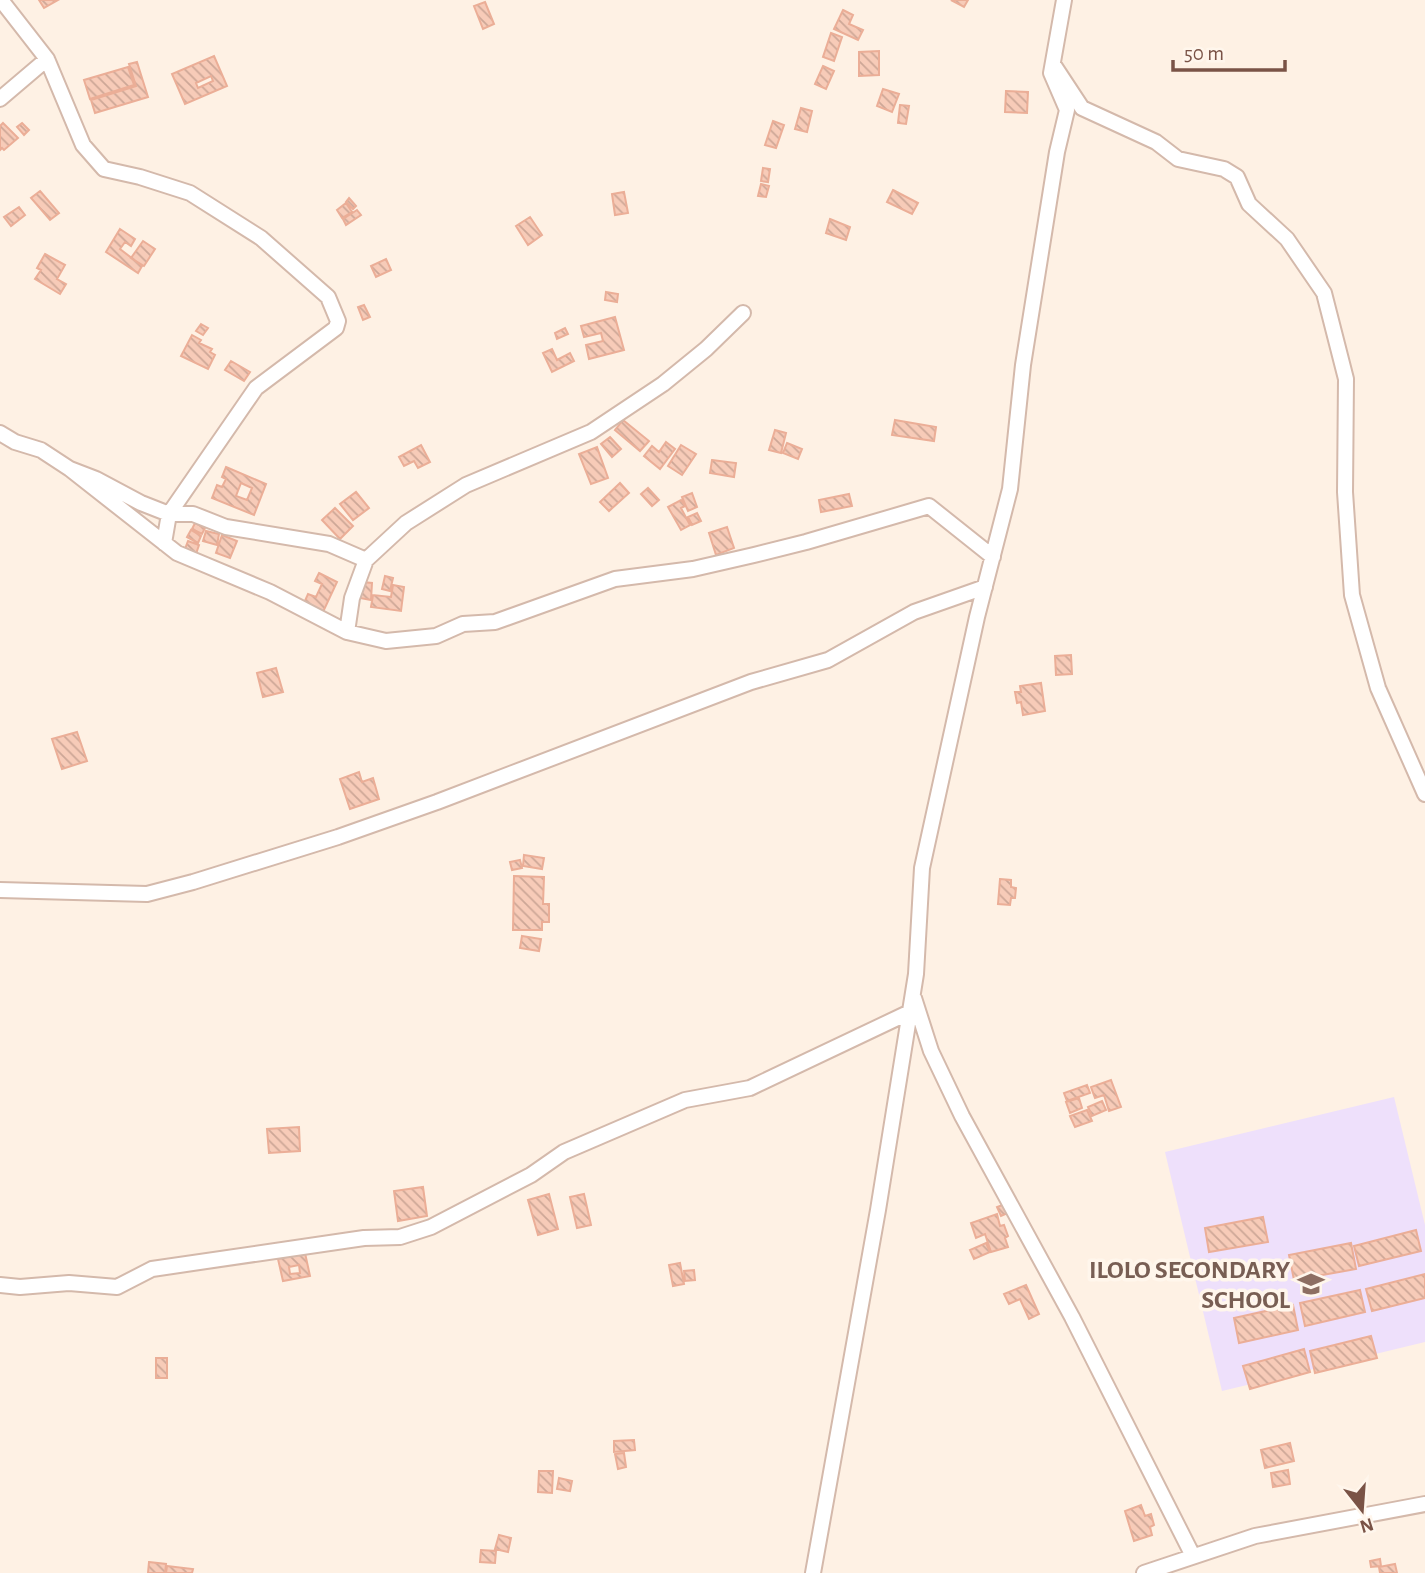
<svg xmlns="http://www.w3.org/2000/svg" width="1425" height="1573" font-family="'Alegreya Sans',sans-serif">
<defs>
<pattern id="building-back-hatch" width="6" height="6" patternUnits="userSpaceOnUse" patternTransform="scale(1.75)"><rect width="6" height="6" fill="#f7cbb8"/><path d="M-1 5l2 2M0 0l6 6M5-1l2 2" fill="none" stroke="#cda797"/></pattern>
</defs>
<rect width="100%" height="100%" fill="#fef1e4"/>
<path fill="#eee0fb" d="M 1394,1097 L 1425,1225 L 1425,1342 L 1222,1391 L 1165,1152 Z"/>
<path fill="url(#building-back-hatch)" stroke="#ebae97" stroke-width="2" fill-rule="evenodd" d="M 39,0 L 58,0 L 44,8 Z
M 951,0 L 968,0 L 964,7 Z
M 485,2 L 494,24 L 483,29 L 474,6 Z
M 843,10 L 853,15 L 849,24 L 863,30 L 858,40 L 834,29 Z
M 831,33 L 842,37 L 834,61 L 823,57 Z
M 879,51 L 879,75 L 859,76 L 859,52 Z
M 214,56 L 227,86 L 185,104 L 172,74 ZM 211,76 L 213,81 L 198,88 L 196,83 Z
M 137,62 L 148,97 L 95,113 L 91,100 L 136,86 L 129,64 Z
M 823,66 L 834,71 L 826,89 L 815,84 Z
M 128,67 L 134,85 L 90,99 L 84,80 Z
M 883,89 L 899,94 L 892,112 L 877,106 Z
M 1006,91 L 1028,92 L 1027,113 L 1005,112 Z
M 900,105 L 909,106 L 906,124 L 898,123 Z
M 801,108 L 812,111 L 807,132 L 795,129 Z
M 773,121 L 784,125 L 776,148 L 765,145 Z
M 3,123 L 18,138 L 4,150 L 2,148 L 0,150 L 0,126 Z
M 22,123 L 29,130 L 24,135 L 17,127 Z
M 763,168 L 770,169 L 768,182 L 761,181 Z
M 761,184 L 769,186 L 766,197 L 758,196 Z
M 893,190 L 918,203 L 912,214 L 887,202 Z
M 40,191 L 59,213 L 50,220 L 31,198 Z
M 624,192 L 628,213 L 615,215 L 612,194 Z
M 349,198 L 356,206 L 353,209 L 346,202 Z
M 346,203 L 352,212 L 342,218 L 337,210 Z
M 19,207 L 25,215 L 11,226 L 4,217 Z
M 357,210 L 361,215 L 346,225 L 343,219 Z
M 530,217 L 542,235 L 528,245 L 516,226 Z
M 830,219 L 850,227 L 846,240 L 826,233 Z
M 120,229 L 135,239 L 131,246 L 125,242 L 120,249 L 142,266 L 138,273 L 106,252 Z
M 143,241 L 155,249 L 144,266 L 131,258 Z
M 45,254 L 65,265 L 57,279 L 66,284 L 60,294 L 35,279 L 41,270 L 37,268 Z
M 386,259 L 391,270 L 376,277 L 371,266 Z
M 606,292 L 618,294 L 617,302 L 605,300 Z
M 364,305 L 370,317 L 363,320 L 358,307 Z
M 615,317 L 624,350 L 589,359 L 586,345 L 603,341 L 601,333 L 584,337 L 581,326 Z
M 201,324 L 208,328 L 203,335 L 196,331 Z
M 565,328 L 568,334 L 557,339 L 555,333 Z
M 192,335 L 201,340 L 199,343 L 212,349 L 210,352 L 215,355 L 208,369 L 181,356 Z
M 552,349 L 557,360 L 570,353 L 574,361 L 552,372 L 543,353 Z
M 231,361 L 250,372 L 244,381 L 225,370 Z
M 623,420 L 649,441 L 640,451 L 615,430 Z
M 895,420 L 936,427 L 934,441 L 892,435 Z
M 775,430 L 786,433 L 781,453 L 769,450 Z
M 610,437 L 621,449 L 612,457 L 601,444 Z
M 666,442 L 675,449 L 660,469 L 644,456 L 652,446 L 659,452 Z
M 787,443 L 802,449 L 798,459 L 783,453 Z
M 421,445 L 430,462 L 418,468 L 414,461 L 404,466 L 399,457 Z
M 681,445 L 696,454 L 682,475 L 668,466 Z
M 597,447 L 608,478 L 591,484 L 579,454 Z
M 712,460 L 736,463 L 734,477 L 710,473 Z
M 226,467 L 266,484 L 254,515 L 212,498 L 217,485 L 222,487 L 226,479 L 222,477 ZM 241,483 L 252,488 L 247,500 L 236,496 Z
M 620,483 L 629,493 L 609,511 L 600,502 Z
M 648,488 L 659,500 L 652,506 L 641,494 Z
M 356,492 L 369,508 L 353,520 L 340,504 Z
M 692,493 L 697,507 L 688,511 L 682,497 Z
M 849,494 L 852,506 L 821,512 L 819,500 Z
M 681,500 L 685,506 L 681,508 L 690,525 L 681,530 L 668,507 Z
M 335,508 L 353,526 L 340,539 L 322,520 Z
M 697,513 L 701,521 L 692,525 L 688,517 Z
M 195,523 L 205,528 L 202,534 L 192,529 Z
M 727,527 L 734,548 L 716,555 L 709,533 Z
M 191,530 L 201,536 L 198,543 L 187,537 Z
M 206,531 L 219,534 L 217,545 L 203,541 Z
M 222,535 L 237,541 L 230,558 L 216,553 Z
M 188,541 L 199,545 L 196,554 L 185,549 Z
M 319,573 L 337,582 L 323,612 L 304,603 L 308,594 L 316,597 L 322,584 L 315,581 Z
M 385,576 L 393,578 L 390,591 L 382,589 Z
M 362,582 L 372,583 L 371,600 L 360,598 Z
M 393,585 L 404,587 L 401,611 L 371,607 L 373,595 L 391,597 Z
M 1071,655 L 1072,674 L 1056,675 L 1055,656 Z
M 276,668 L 283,692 L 263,697 L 257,673 Z
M 1041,683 L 1045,711 L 1023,715 L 1021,702 L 1017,703 L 1015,692 L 1021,692 L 1020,686 Z
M 77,732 L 87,761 L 62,769 L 52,739 Z
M 359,772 L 362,782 L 373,778 L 379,799 L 350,809 L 340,779 Z
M 524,855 L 544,858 L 542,869 L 523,866 Z
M 520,860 L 522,868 L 512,870 L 510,862 Z
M 514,876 L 544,877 L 543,904 L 549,904 L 549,922 L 542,922 L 542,930 L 513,930 Z
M 1000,879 L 1011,880 L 1011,887 L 1016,888 L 1015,898 L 1011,898 L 1010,905 L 998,904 Z
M 522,936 L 541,939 L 539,951 L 520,948 Z
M 1111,1080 L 1121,1107 L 1109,1111 L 1104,1095 L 1095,1098 L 1091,1087 Z
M 1087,1085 L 1090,1093 L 1067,1101 L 1064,1093 Z
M 1079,1098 L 1082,1108 L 1070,1113 L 1066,1102 Z
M 1102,1101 L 1106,1110 L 1092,1116 L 1088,1107 Z
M 1087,1110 L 1092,1121 L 1075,1127 L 1070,1116 Z
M 299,1127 L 300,1151 L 269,1153 L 267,1129 Z
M 423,1187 L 427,1216 L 398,1221 L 394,1191 Z
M 549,1194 L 558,1229 L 538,1235 L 528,1200 Z
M 584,1194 L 591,1225 L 577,1228 L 570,1197 Z
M 1005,1204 L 1008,1213 L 1001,1216 L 997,1207 Z
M 997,1214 L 1000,1226 L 1004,1225 L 1008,1236 L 1005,1238 L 1008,1247 L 991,1252 L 985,1234 L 976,1238 L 971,1223 Z
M 1263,1217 L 1268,1242 L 1209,1252 L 1205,1228 Z
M 1416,1230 L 1421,1251 L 1359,1266 L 1354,1246 Z
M 986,1243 L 990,1252 L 974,1259 L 970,1250 Z
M 1351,1243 L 1356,1269 L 1294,1280 L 1289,1255 Z
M 305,1253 L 310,1276 L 283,1281 L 278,1259 ZM 299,1265 L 300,1273 L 290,1274 L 289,1267 Z
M 680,1263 L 684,1284 L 673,1286 L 669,1265 Z
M 694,1270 L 695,1280 L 685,1281 L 684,1271 Z
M 1425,1274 L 1425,1298 L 1372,1311 L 1366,1289 Z
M 1026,1285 L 1039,1314 L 1029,1319 L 1020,1299 L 1009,1304 L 1004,1294 Z
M 1360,1290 L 1365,1312 L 1305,1326 L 1300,1303 Z
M 1293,1305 L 1298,1330 L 1239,1343 L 1234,1318 Z
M 1371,1336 L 1377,1358 L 1315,1373 L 1310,1351 Z
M 1304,1349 L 1310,1372 L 1250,1389 L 1243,1366 Z
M 156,1358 L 167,1358 L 167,1378 L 156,1378 Z
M 634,1440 L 635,1450 L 614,1452 L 614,1441 Z
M 1290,1443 L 1294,1461 L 1265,1468 L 1261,1450 Z
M 624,1453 L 626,1467 L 618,1469 L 615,1454 Z
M 1288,1470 L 1290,1484 L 1273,1487 L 1271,1473 Z
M 539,1471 L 553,1471 L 552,1493 L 538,1492 Z
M 559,1478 L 572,1481 L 570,1491 L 557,1489 Z
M 1141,1505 L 1145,1516 L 1151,1514 L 1154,1525 L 1150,1527 L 1152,1535 L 1134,1541 L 1125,1511 Z
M 499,1535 L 511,1538 L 508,1552 L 495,1549 Z
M 481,1550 L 496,1551 L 495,1563 L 480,1562 Z
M 1380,1559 L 1381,1566 L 1371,1567 L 1370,1561 Z
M 149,1562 L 166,1564 L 165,1573 L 148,1573 Z
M 1395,1564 L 1397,1573 L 1380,1573 L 1379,1567 Z
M 167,1566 L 193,1569 L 192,1573 L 166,1573 Z"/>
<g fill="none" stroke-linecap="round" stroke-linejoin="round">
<g stroke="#d4b9ab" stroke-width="18">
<path id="street" d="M 1,0 L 47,59 L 83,145 L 104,169 L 140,177 L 190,193 L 261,238 L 328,297 L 338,321 L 336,328 L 256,388 L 169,514 L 164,543
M 1055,67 L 1082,108 L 1156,142 L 1178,159 L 1224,169 L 1237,177 L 1249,204 L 1287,239 L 1324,293 L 1346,379 L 1345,492 L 1352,595 L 1378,688 L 1425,794
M 0,99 L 47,59
M 0,433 L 15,442 L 41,450 L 70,469 L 96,479 L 141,503 L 169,514 L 193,514 L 226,527 L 329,544 L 366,560
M 70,469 L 177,553 L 270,592 L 347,632 L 386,641 L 436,636 L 463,624 L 495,622 L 615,579 L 693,569 L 754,555 L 806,542 L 929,506 L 993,557
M 347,632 L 352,598 L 366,560 L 406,523 L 466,485 L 591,432 L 663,384 L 706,349 L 743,313
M 0,890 L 147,894 L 193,882 L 338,837 L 437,802 L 751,682 L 828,660 L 914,612 L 985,587
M 914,998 L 931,1051 L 962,1116 L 1072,1317 L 1193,1556
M 0,1285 L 20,1287 L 69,1283 L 117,1287 L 152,1269 L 364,1238 L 400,1237 L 431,1227 L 531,1175 L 564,1152 L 685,1100 L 750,1088 L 910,1012
M 813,1573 L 878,1210 L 916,974 L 922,868 L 977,617 L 1010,489 L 1023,365 L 1057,152 L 1067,110 L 1051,73 L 1064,0
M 1144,1573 L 1255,1536 L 1425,1504"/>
</g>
<use href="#street" stroke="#fff" stroke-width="14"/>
</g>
<defs>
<g id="school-bare" transform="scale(2.1)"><path d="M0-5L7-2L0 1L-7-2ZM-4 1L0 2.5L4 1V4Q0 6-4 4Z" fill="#8d6e63" stroke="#fff6ec" stroke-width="2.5" paint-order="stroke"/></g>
</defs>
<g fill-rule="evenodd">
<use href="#school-bare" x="1311" y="1284"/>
</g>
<g text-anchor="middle" stroke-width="7" stroke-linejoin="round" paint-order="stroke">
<g font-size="26" font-weight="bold" fill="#785e54" stroke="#fff6ec" text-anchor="end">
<text x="1290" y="1278">ILOLO SECONDARY<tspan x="1290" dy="30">SCHOOL</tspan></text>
</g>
</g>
<g transform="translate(1362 1510) rotate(163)" stroke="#fff6ec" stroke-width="5" paint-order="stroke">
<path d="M0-5L12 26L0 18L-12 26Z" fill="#7a5346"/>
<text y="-10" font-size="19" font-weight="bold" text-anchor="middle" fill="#7a5346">N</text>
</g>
<path d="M1173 60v10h112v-10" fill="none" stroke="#7a5346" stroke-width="3.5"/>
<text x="1184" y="60" font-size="21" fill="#7a5346" stroke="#fff6ec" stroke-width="5" paint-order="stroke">50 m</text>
</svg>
